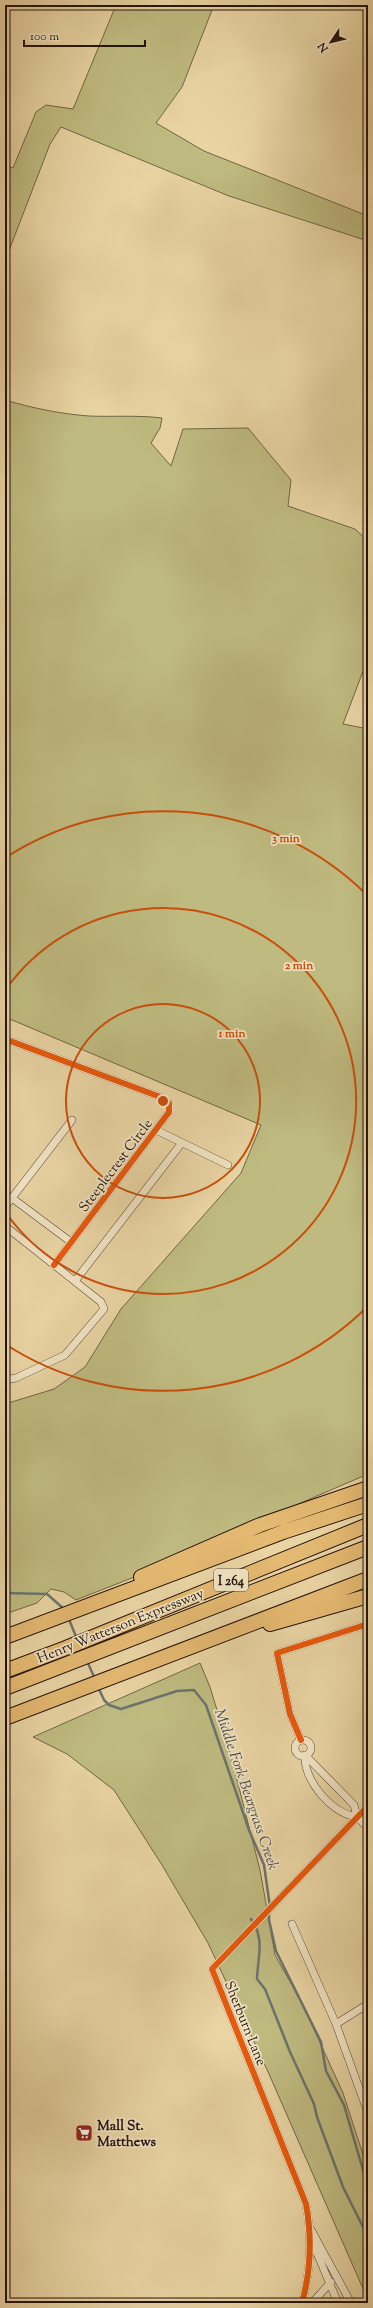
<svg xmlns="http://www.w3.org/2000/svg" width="373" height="2308" font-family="'Sorts Mill Goudy',serif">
<rect width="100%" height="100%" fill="#ead5a4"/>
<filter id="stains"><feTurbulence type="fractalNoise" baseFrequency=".005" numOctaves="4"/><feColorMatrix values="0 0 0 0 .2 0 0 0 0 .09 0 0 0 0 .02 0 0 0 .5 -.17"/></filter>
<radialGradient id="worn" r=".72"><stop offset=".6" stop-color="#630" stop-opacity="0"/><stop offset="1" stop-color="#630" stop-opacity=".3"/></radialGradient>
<path fill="#bfbb80" stroke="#716646" d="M 116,5 L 214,5 L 182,87 L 156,123 L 204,151 L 368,216 L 368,241 L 229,196 L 61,127 L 50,144 L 5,261 L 5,165 L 13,168 L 36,112 L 46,105 L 73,109 Z
M 5,400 C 32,408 61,414 89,416 C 114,417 138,415 162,418 L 160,428 L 151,443 L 171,466 L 183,429 L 248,428 L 291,480 L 288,506 L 355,529 L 368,541 L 368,658 L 343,724 L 368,729 L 368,1474 L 187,1552 L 142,1574 L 76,1600 L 64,1592 L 51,1589 L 37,1603 L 5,1614 L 5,1404 L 54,1389 L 85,1367 L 121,1309 L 241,1173 L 261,1125 L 5,1017 Z
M 200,1663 L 210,1687 L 231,1756 L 260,1870 L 275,1955 L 302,2003 L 343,2093 L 368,2170 L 368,2300 L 269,2074 L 208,1943 L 162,1865 L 114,1790 L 67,1754 L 33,1737 Z"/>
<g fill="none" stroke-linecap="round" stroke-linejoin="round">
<path stroke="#6b746e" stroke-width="2.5" d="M 5,1593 L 47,1594 L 64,1609
M 68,1617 L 77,1639
M 87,1661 L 95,1679
M 98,1687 L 104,1700 L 109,1705 L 121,1709 L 177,1691 L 194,1690 L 206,1705 L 249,1830 L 264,1865 L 270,1907
M 269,1912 L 269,1920 L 276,1951 L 321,2042 L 326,2071 L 344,2105 L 368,2187
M 251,1919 C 265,1939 258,1955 257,1979 L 265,1989 L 290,2052 L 314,2104 L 317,2117 L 343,2187 L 368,2237"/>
<g stroke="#554331" stroke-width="8">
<path id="street" d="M 5,1039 L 163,1098 L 169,1103 L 169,1112 L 54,1265
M 156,1130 L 228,1165
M 12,1198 L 71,1242
M 5,1207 L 72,1120
M 5,1226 L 101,1302 L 104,1309 L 65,1355 L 16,1378 L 5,1380
M 75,1281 L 181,1144
M 301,1740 L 290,1714 L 277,1653 L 368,1624
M295 1748a8 8 0 1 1 16 0a8 8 0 1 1-16 0Z
M 305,1755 L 354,1805 L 357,1817 C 332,1814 303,1780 305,1755 Z
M 357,1817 L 368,1828
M 292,1924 L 336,2024 L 368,2113
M 336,2024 L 368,2004
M 310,2228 L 351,2303
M 311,2239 L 338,2303
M 302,2303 C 311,2270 312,2237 306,2204 L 212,1969 L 368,1806
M 312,2303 L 331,2282"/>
</g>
<g stroke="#23120b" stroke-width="16">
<path id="highway" d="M 141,1577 L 260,1525 L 368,1488
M 270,1624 L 368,1596
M 5,1637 L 283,1532 L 368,1504
M 5,1671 L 66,1648 L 368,1525
M 5,1688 L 368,1547
M 5,1718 L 368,1579"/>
</g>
<use href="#street" stroke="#f1e4c4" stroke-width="7"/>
<use href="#highway" stroke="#e5ba72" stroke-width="14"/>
<g stroke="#f1e4c4" stroke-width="8">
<path id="cycleway" d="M 5,1039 L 163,1098 L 169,1103 L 169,1112 L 54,1265
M 301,1740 L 290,1714 L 277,1653 L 368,1624
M 302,2303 C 311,2270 312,2237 306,2204 L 212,1969 L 368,1806"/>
</g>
<use href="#cycleway" stroke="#e8590c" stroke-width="6"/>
</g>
<g fill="none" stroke="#ca4e0c" stroke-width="2">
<circle cx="163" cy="1101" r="97"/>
<path d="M6 989A193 193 0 1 1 6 1213"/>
<path d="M366 1308A290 290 0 0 1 5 1344M5 858A290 290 0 0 1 366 894"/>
</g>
<defs>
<g id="supermarket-square" transform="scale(0.9)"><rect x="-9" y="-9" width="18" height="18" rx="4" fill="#8f2418" stroke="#f1e4c4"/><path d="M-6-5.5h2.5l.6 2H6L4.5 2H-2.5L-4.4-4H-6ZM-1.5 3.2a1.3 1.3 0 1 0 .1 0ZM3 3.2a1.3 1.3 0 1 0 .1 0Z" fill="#fff"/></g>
</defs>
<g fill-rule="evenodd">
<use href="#supermarket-square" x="84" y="2133"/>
</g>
<g text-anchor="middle" stroke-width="3.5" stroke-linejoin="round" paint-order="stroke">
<rect fill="#f1e4c4" stroke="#615142" stroke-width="1" x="214" y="1569" width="34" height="22" rx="3"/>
<g font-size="13" font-weight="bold" fill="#23120b">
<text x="231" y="1585">I 264</text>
</g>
<g font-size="14" fill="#23120b" stroke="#f1e4c4">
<text transform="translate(115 1165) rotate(-53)" y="5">Steeplecrest Circle</text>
<text transform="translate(120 1625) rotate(-22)" y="5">Henry Watterson Expressway</text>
<text transform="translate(246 2023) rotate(68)" y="5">Sherburn Lane</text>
</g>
<g font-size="14" font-weight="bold" fill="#23120b" stroke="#f1e4c4" text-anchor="start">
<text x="97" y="2130">Mall St.<tspan x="97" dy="16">Matthews</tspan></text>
</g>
<g font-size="15" font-style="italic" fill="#4d4b45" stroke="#f1e4c4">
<text transform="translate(247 1789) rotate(71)" y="5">Middle Fork Beargrass Creek</text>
</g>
</g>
<circle cx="163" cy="1101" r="6" fill="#ca4e0c" stroke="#f1e4c4" stroke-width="2"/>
<g font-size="12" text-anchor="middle" font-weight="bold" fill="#ca4e0c" stroke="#f1e4c4" stroke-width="3.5" stroke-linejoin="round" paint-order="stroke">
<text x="286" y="842">3 min</text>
<text x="299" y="969">2 min</text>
<text x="232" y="1037">1 min</text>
</g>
<rect width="373" height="2308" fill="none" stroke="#ead5a4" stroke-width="20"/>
<rect x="6" y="6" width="361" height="2296" fill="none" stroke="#23120b" stroke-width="2"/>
<rect x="10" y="10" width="353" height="2288" fill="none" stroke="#23120b"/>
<g transform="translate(331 42) rotate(235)" stroke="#f1e4c4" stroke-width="3" paint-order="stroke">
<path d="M0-3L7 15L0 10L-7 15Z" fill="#23120b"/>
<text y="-6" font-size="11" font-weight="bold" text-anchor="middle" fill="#23120b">N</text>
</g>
<path d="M24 40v6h121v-6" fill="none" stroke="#23120b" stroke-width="2"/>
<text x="30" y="40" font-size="12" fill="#23120b" stroke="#f1e4c4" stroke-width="3" paint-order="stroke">100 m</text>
<rect width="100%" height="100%" filter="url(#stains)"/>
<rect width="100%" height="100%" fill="url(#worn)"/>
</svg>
